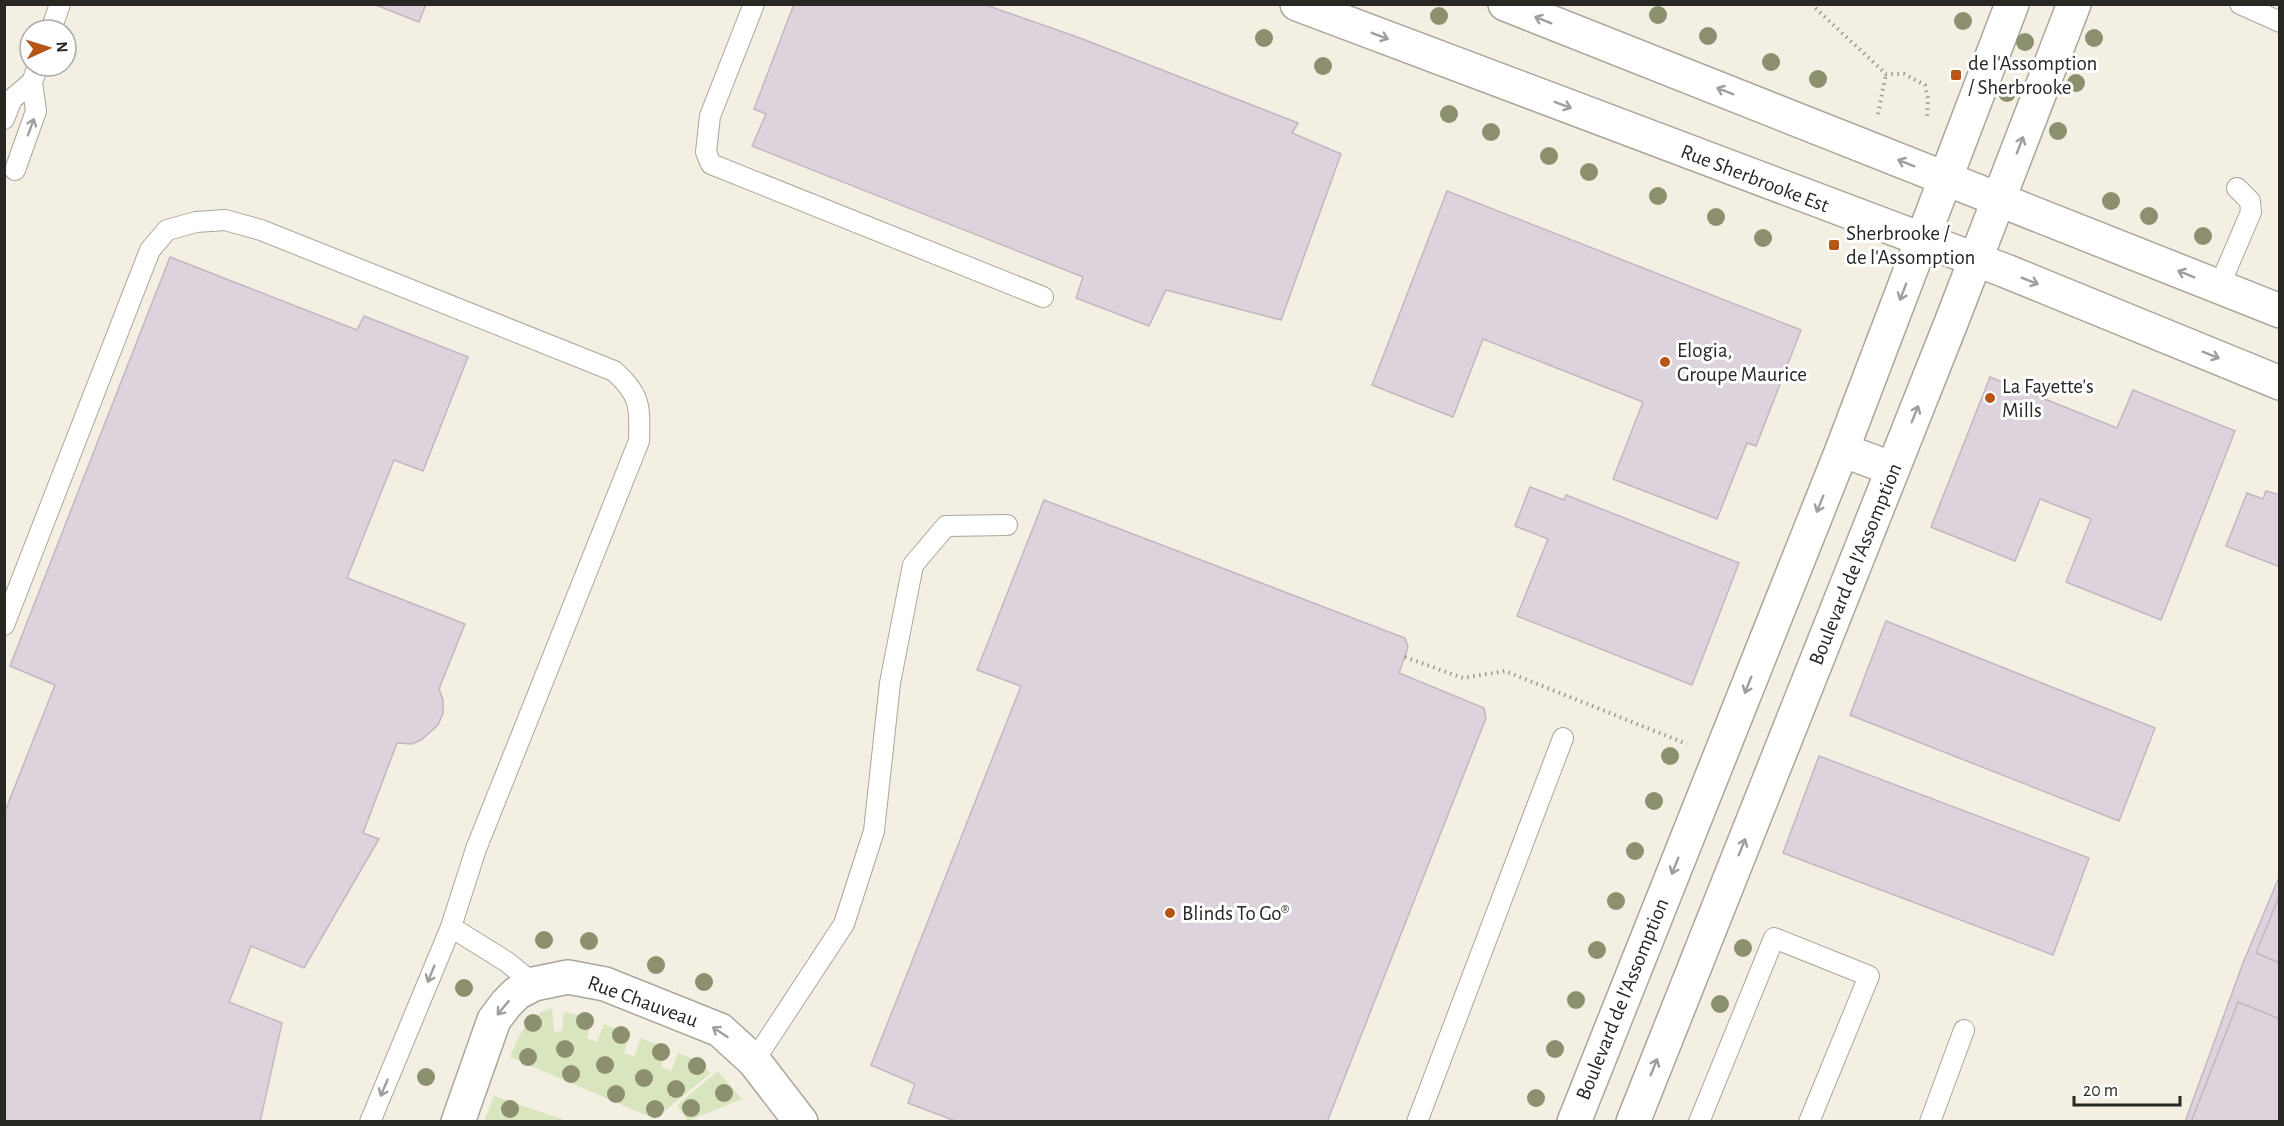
<svg xmlns="http://www.w3.org/2000/svg" width="2284" height="1126" font-family="'Alegreya Sans',sans-serif">
<rect width="100%" height="100%" fill="#f3efe3"/>
<path fill="#d9e5be" d="M 552,1008 L 554,1032 L 562,1031 L 564,1012 L 592,1018 L 587,1038 L 597,1042 L 604,1024 L 630,1034 L 624,1053 L 634,1056 L 641,1038 L 667,1049 L 661,1067 L 671,1071 L 678,1053 L 691,1058 L 711,1073 L 655,1119 L 510,1057 C 519,1035 527,1016 552,1008 Z
M 718,1071 L 742,1099 L 688,1121 L 677,1105 Z
M 494,1096 L 503,1099 L 567,1121 L 484,1121 Z"/>
<path fill="#ddd3dc" stroke="#c1b7c0" stroke-width="1.5" d="M 373,4 L 426,4 L 419,22 Z
M 794,4 L 983,4 L 1080,38 L 1298,123 L 1292,133 L 1341,154 L 1281,320 L 1166,290 L 1149,326 L 1076,298 L 1083,277 L 752,146 L 766,114 L 754,109 Z
M 1447,191 L 1801,330 L 1756,446 L 1747,443 L 1717,519 L 1613,479 L 1643,402 L 1483,339 L 1453,417 L 1372,385 Z
M 170,257 L 357,330 L 364,316 L 468,357 L 423,471 L 394,460 L 347,578 L 465,624 L 439,689 L 443,700 L 443,713 L 438,725 L 421,740 L 412,744 L 397,743 L 363,833 L 379,839 L 304,968 L 251,946 L 229,1002 L 282,1023 L 260,1122 L 4,1122 L 4,814 L 55,685 L 10,666 Z
M 1990,377 L 2117,428 L 2133,390 L 2235,431 L 2161,620 L 2066,582 L 2091,519 L 2040,499 L 2015,561 L 1931,527 Z
M 1530,487 L 1564,500 L 1566,495 L 1739,563 L 1692,685 L 1517,616 L 1548,539 L 1515,526 Z
M 2266,491 L 2280,495 L 2280,567 L 2226,546 L 2247,493 L 2263,499 Z
M 1044,500 L 1405,638 L 1408,647 L 1399,673 L 1484,708 L 1486,718 L 1327,1122 L 958,1122 L 908,1103 L 915,1084 L 871,1065 L 1021,686 L 977,670 Z
M 1886,621 L 2155,728 L 2119,821 L 1850,715 Z
M 1819,756 L 2089,858 L 2053,955 L 1783,853 Z
M 2280,875 L 2280,1122 L 2185,1122 L 2243,963 Z
M 2280,894 L 2280,963 L 2256,953 Z
M 2238,1002 L 2280,1019 L 2280,1122 L 2191,1122 Z"/>
<g fill="none" stroke-linecap="round" stroke-linejoin="round">
<g stroke="#aaa69b" stroke-width="22">
<path id="service" d="M 754,4 L 710,116 L 706,152 L 711,164 L 1043,297
M 2240,4 L 2280,22
M 51,30 L 60,4
M 4,119 L 12,99 L 32,82
M 15,170 L 36,111 L 32,82 L 38,66
M 2219,287 L 2251,212 L 2250,201 L 2237,188
M 4,625 L 150,250 L 167,230 L 196,222 L 225,220 L 261,230 L 614,371 C 641,395 640,407 639,441 L 476,849 L 451,927 L 370,1122
M 451,927 L 507,962 L 534,984
M 754,1061 L 844,924 L 874,831 L 890,683 L 913,565 L 946,526 L 1007,525
M 1417,1122 L 1563,738
M 1699,1122 L 1774,938 L 1869,976 L 1809,1122
M 1930,1122 L 1964,1030"/>
</g>
<g stroke="#aaa69b" stroke-width="36">
<path id="minor" d="M 458,1122 L 494,1020 L 506,1004 L 517,993 L 534,984 L 568,977 L 605,984 L 720,1030 L 754,1061 L 801,1122"/>
</g>
<g stroke="#aaa69b" stroke-width="36">
<path id="tertiary" d="M 1842,450 L 1893,469
M 1574,1122 L 1842,450 L 2012,4
M 1633,1122 L 1951,323 L 2074,4"/>
</g>
<g stroke="#aaa69b" stroke-width="36">
<path id="primary" d="M 1297,4 L 2006,271 L 2280,383
M 1505,4 L 2280,311"/>
</g>
<path stroke="#9d9a92" stroke-width="4" stroke-dasharray="1.5 4.5" stroke-linecap="butt" d="M 1811,4 L 1886,74 L 1904,74 L 1925,85 L 1928,99 L 1927,120
M 1878,114 L 1886,74
M 1405,657 L 1463,678 L 1505,671 L 1687,744"/>
<use href="#service" stroke="#fff" stroke-width="20"/>
<use href="#minor" stroke="#fff" stroke-width="33"/>
<use href="#tertiary" stroke="#fff" stroke-width="33"/>
<use href="#primary" stroke="#fff" stroke-width="33"/>
</g>
<g fill="#8c906f">
<circle cx="1658" cy="15" r="9"/>
<circle cx="1439" cy="16" r="9"/>
<circle cx="1963" cy="21" r="9"/>
<circle cx="1708" cy="36" r="9"/>
<circle cx="1264" cy="38" r="9"/>
<circle cx="2094" cy="38" r="9"/>
<circle cx="2025" cy="42" r="9"/>
<circle cx="1771" cy="62" r="9"/>
<circle cx="1323" cy="66" r="9"/>
<circle cx="1818" cy="79" r="9"/>
<circle cx="2076" cy="83" r="9"/>
<circle cx="2007" cy="93" r="9"/>
<circle cx="1449" cy="114" r="9"/>
<circle cx="2058" cy="131" r="9"/>
<circle cx="1491" cy="132" r="9"/>
<circle cx="1549" cy="156" r="9"/>
<circle cx="1589" cy="172" r="9"/>
<circle cx="1658" cy="196" r="9"/>
<circle cx="2111" cy="201" r="9"/>
<circle cx="2149" cy="216" r="9"/>
<circle cx="1716" cy="217" r="9"/>
<circle cx="2203" cy="236" r="9"/>
<circle cx="1763" cy="238" r="9"/>
<circle cx="1670" cy="756" r="9"/>
<circle cx="1654" cy="801" r="9"/>
<circle cx="1635" cy="851" r="9"/>
<circle cx="1616" cy="901" r="9"/>
<circle cx="544" cy="940" r="9"/>
<circle cx="589" cy="941" r="9"/>
<circle cx="1743" cy="948" r="9"/>
<circle cx="1597" cy="950" r="9"/>
<circle cx="656" cy="965" r="9"/>
<circle cx="704" cy="982" r="9"/>
<circle cx="464" cy="988" r="9"/>
<circle cx="1576" cy="1000" r="9"/>
<circle cx="1720" cy="1004" r="9"/>
<circle cx="585" cy="1021" r="9"/>
<circle cx="533" cy="1023" r="9"/>
<circle cx="621" cy="1035" r="9"/>
<circle cx="565" cy="1049" r="9"/>
<circle cx="1555" cy="1049" r="9"/>
<circle cx="661" cy="1052" r="9"/>
<circle cx="528" cy="1057" r="9"/>
<circle cx="605" cy="1065" r="9"/>
<circle cx="697" cy="1066" r="9"/>
<circle cx="571" cy="1074" r="9"/>
<circle cx="426" cy="1077" r="9"/>
<circle cx="644" cy="1078" r="9"/>
<circle cx="676" cy="1089" r="9"/>
<circle cx="724" cy="1093" r="9"/>
<circle cx="616" cy="1094" r="9"/>
<circle cx="1536" cy="1098" r="9"/>
<circle cx="691" cy="1108" r="9"/>
<circle cx="510" cy="1109" r="9"/>
<circle cx="655" cy="1109" r="9"/>
</g>
<defs><path id="oneway-shaft" d="M-6 0H5M1.5-3L5.5 0L1.5 3" fill="none" stroke-width="1.6" stroke-linecap="round" stroke-linejoin="round" transform="scale(1.5)"/></defs>
<g stroke="#9f9e9c">
<use href="#oneway-shaft" transform="translate(1543 20) rotate(-158)"/>
<use href="#oneway-shaft" transform="translate(1380 36) rotate(21)"/>
<use href="#oneway-shaft" transform="translate(1725 91) rotate(-158)"/>
<use href="#oneway-shaft" transform="translate(1563 105) rotate(21)"/>
<use href="#oneway-shaft" transform="translate(31 127) rotate(-70)"/>
<use href="#oneway-shaft" transform="translate(2020 145) rotate(-69)"/>
<use href="#oneway-shaft" transform="translate(1906 163) rotate(-158)"/>
<use href="#oneway-shaft" transform="translate(2186 274) rotate(-158)"/>
<use href="#oneway-shaft" transform="translate(2030 281) rotate(22)"/>
<use href="#oneway-shaft" transform="translate(1903 292) rotate(111)"/>
<use href="#oneway-shaft" transform="translate(2211 355) rotate(22)"/>
<use href="#oneway-shaft" transform="translate(1915 414) rotate(-68)"/>
<use href="#oneway-shaft" transform="translate(1820 504) rotate(112)"/>
<use href="#oneway-shaft" transform="translate(1748 685) rotate(112)"/>
<use href="#oneway-shaft" transform="translate(1742 847) rotate(-68)"/>
<use href="#oneway-shaft" transform="translate(1675 866) rotate(112)"/>
<use href="#oneway-shaft" transform="translate(431 974) rotate(112)"/>
<use href="#oneway-shaft" transform="translate(503 1008) rotate(129)"/>
<use href="#oneway-shaft" transform="translate(720 1032) rotate(-147)"/>
<use href="#oneway-shaft" transform="translate(1654 1067) rotate(-68)"/>
<use href="#oneway-shaft" transform="translate(384 1088) rotate(113)"/>
</g>
<g fill="#b75519" stroke="#fff" stroke-width="2">
<rect x="1950" y="69" width="12" height="12" rx="3"/>
<rect x="1828" y="239" width="12" height="12" rx="3"/>
<circle cx="1665" cy="362" r="6"/>
<circle cx="1990" cy="398" r="6"/>
<circle cx="1170" cy="913" r="6"/>
</g>
<g text-anchor="middle" stroke-width="6" stroke-linejoin="round" paint-order="stroke">
<g font-size="21" fill="#292723" stroke="#fff" text-anchor="start">
<text x="1968" y="70">de l'Assomption<tspan x="1968" dy="24">/ Sherbrooke</tspan></text>
<text x="1846" y="240">Sherbrooke /<tspan x="1846" dy="24">de l'Assomption</tspan></text>
<text x="1677" y="357">Elogia,<tspan x="1677" dy="24">Groupe Maurice</tspan></text>
<text x="2002" y="393">La Fayette's<tspan x="2002" dy="24">Mills</tspan></text>
<text x="1182" y="920">Blinds To Go®</text>
</g>
<g font-size="21" fill="#292723" stroke="#fff">
<text transform="translate(1755 178) rotate(21)" y="7">Rue Sherbrooke Est</text>
<text transform="translate(1855 564) rotate(-68)" y="7">Boulevard de l'Assomption</text>
<text transform="translate(1622 999) rotate(-68)" y="7">Boulevard de l'Assomption</text>
<text transform="translate(643 1001) rotate(20)" y="7">Rue Chauveau</text>
</g>
</g>
<rect width="2284" height="1126" fill="none" stroke="#292723" stroke-width="12"/>
<g transform="translate(48 48) rotate(86)"><circle r="28" fill="#ffffff" stroke="#a9a9a7" stroke-width="1.5"/>
<path d="M0-4.5L10 22L0 15L-10 22Z" fill="#b75519"/>
<text y="-9" font-size="16" font-weight="bold" text-anchor="middle" fill="#292723">N</text>
</g>
<path d="M2074 1096v9h106v-9" fill="none" stroke="#292723" stroke-width="3"/>
<text x="2083" y="1096" font-size="18" fill="#292723" stroke="#ffffff" stroke-width="4.5" paint-order="stroke">20 m</text>
</svg>
